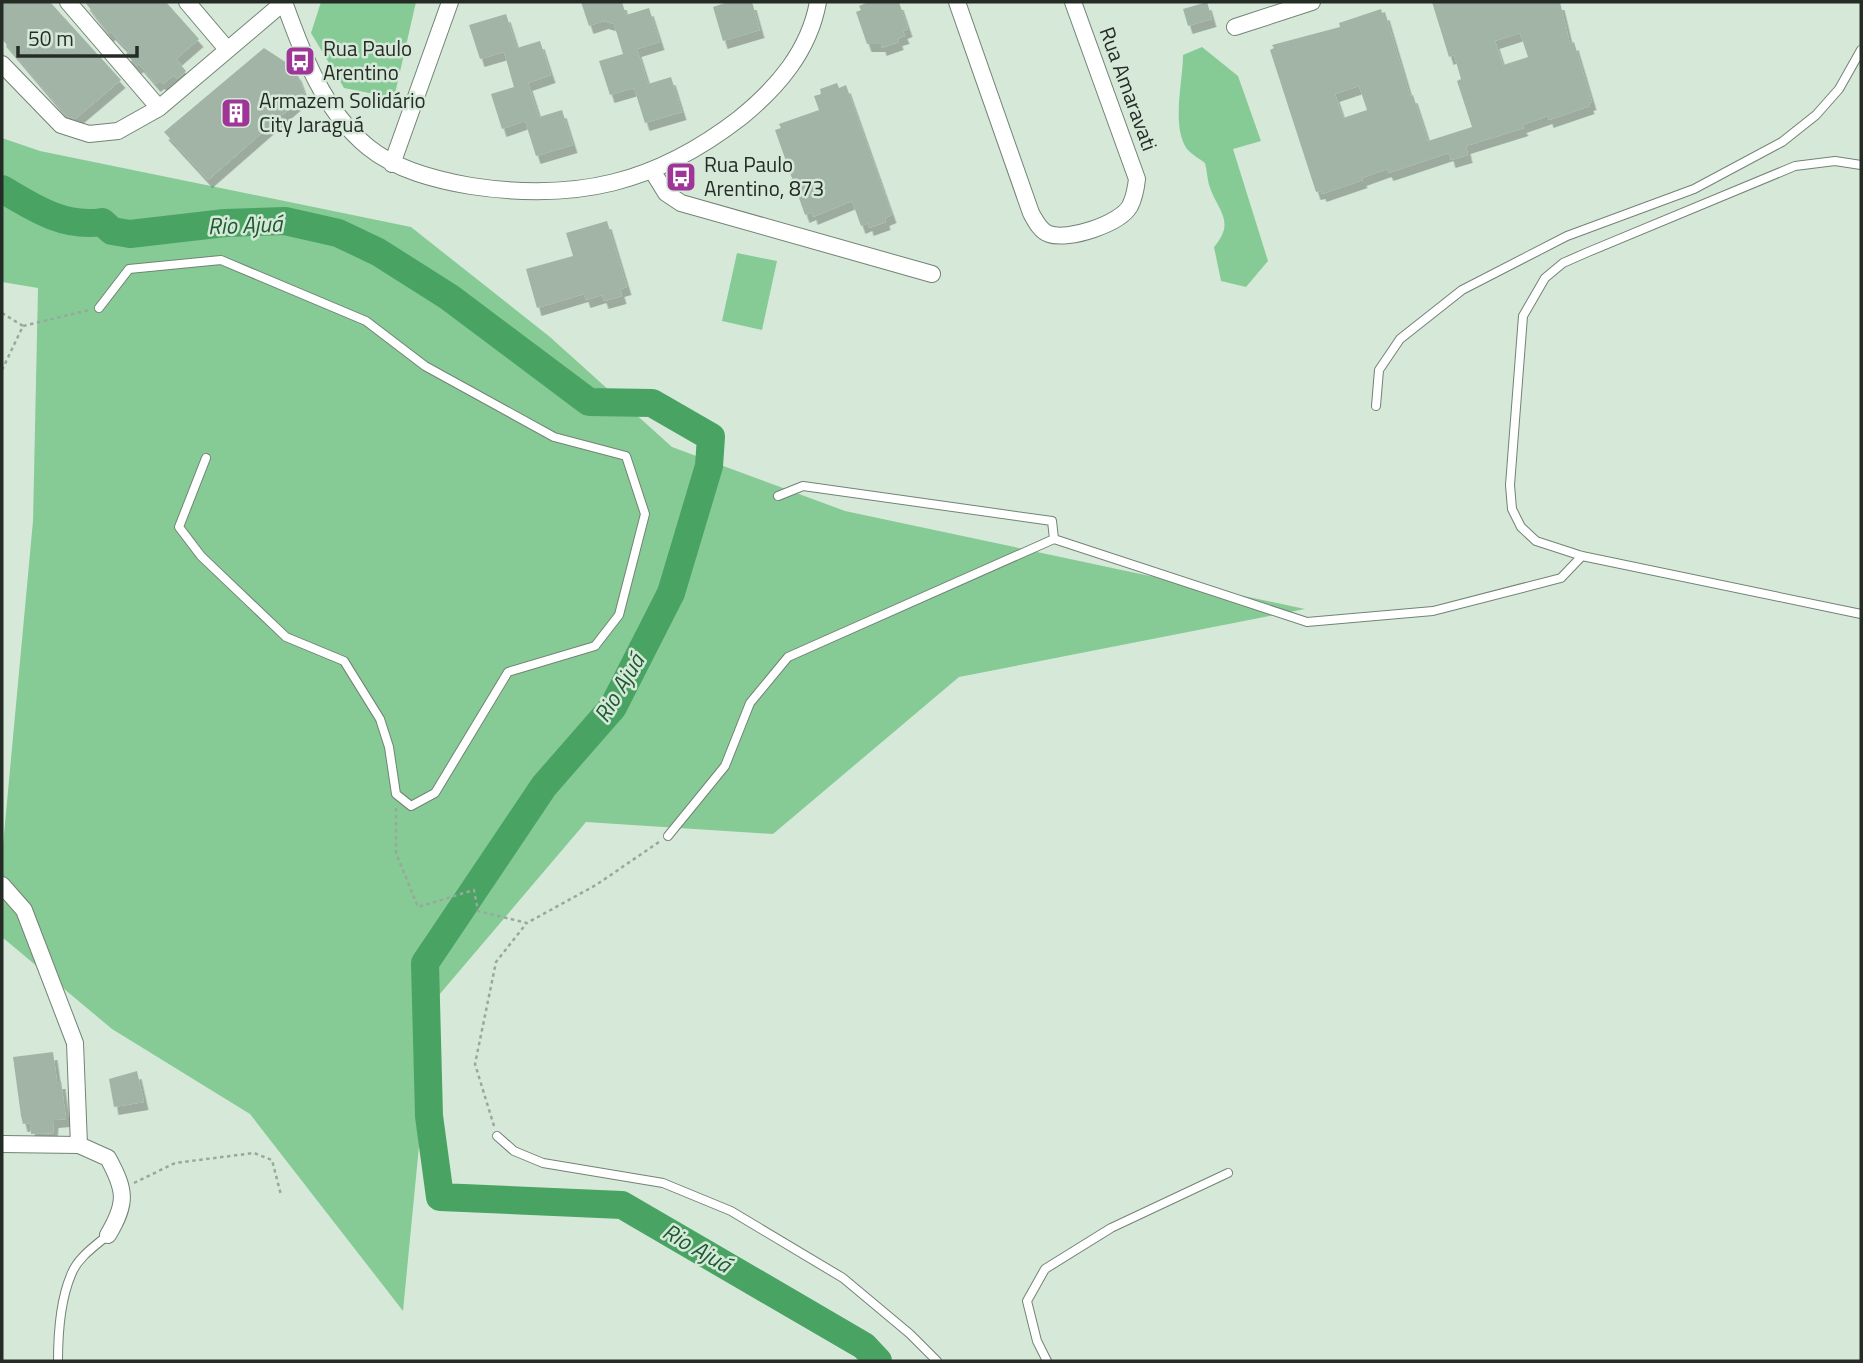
<svg xmlns="http://www.w3.org/2000/svg" width="1863" height="1363" font-family="'Titillium Web',sans-serif">
<defs>
<filter id="shadow"><feDropShadow dx="4.5" dy="8" stdDeviation="0" flood-color="#0004"/></filter>
</defs>
<rect width="100%" height="100%" fill="#d6e9d9"/>
<path fill="#86cb95" d="M 321,2 L 416,2 L 394,98 L 344,88 L 311,33 Z
M 1202,47 L 1238,76 L 1261,141 L 1233,149 L 1268,261 L 1246,287 L 1221,281 L 1214,247 C 1236,221 1218,212 1209,185 C 1207,178 1207,170 1205,163 C 1200,159 1191,154 1187,149 C 1171,126 1183,82 1183,55 Z
M 2,138 L 40,151 L 411,227 L 550,337 L 672,447 L 845,511 L 1305,609 L 959,677 L 773,834 L 586,822 L 433,1002 L 403,1311 L 250,1114 L 112,1029 L 2,937 L 2,856 L 33,521 L 38,288 L 2,282 Z
M 737,253 L 777,261 L 762,330 L 722,321 Z"/>
<g fill="none" stroke-linecap="round" stroke-linejoin="round">
<path stroke="#49a363" stroke-width="28" d="M 2,189 C 34,208 64,228 102,222 L 112,231 L 130,234 L 225,223 L 285,221 L 338,233 L 378,252 L 449,297 L 589,402 L 652,403 L 711,437 L 709,466 L 671,593 L 613,707 L 544,786 L 425,963 L 429,1116 L 440,1197 L 622,1205 L 864,1346 L 878,1361"/>
</g>
<path fill="#a2b4a5" fill-rule="evenodd" filter="url(#shadow)" d="M 2,2 L 50,2 L 121,80 L 75,119 L 67,116 L 2,39 Z
M 85,2 L 166,2 L 199,39 L 176,59 L 186,71 L 177,79 L 174,75 L 163,84 L 160,81 L 156,84 L 139,64 L 137,66 L 126,54 L 129,51 L 111,32 L 109,34 Z
M 581,2 L 622,2 L 626,15 L 649,8 L 660,42 L 637,49 L 648,84 L 671,77 L 682,112 L 645,123 L 634,88 L 610,95 L 599,61 L 623,54 L 614,24 L 604,21 L 589,26 Z
M 728,2 L 752,2 L 760,30 L 723,41 L 713,7 Z
M 869,2 L 899,2 L 908,29 L 903,31 L 905,36 L 898,38 L 899,42 L 882,48 L 881,44 L 867,44 L 856,12 L 861,10 L 859,6 Z
M 1207,2 L 1212,19 L 1188,26 L 1183,9 Z
M 1432,2 L 1560,2 L 1570,44 L 1574,42 L 1592,102 L 1589,103 L 1590,106 L 1549,120 L 1548,116 L 1522,125 L 1524,128 L 1466,146 L 1468,155 L 1451,160 L 1449,153 L 1389,173 L 1387,169 L 1362,178 L 1363,180 L 1322,194 L 1321,191 L 1316,192 L 1270,50 L 1274,48 L 1272,45 L 1340,27 L 1339,23 L 1381,9 L 1382,13 L 1385,12 L 1410,96 L 1413,95 L 1428,141 L 1472,127 L 1457,81 L 1461,79 L 1454,55 L 1449,57 ZM 1520,33 L 1528,57 L 1503,65 L 1495,41 ZM 1359,86 L 1367,110 L 1343,118 L 1335,94 Z
M 506,14 L 517,48 L 540,41 L 551,75 L 528,83 L 539,117 L 562,110 L 573,145 L 536,156 L 525,121 L 502,129 L 491,94 L 514,87 L 504,52 L 480,59 L 469,25 Z
M 264,48 L 290,65 L 297,73 L 305,95 L 208,180 L 164,132 Z
M 837,83 L 839,88 L 846,85 L 892,215 L 885,218 L 886,222 L 869,228 L 868,223 L 861,226 L 852,201 L 813,217 L 812,212 L 805,215 L 775,130 L 781,128 L 779,124 L 819,110 L 814,96 L 821,94 L 820,89 Z
M 607,221 L 627,287 L 620,289 L 622,296 L 604,301 L 602,295 L 586,300 L 584,294 L 537,308 L 526,269 L 573,256 L 566,233 Z
M 53,1052 L 57,1081 L 61,1081 L 66,1119 L 54,1120 L 53,1133 L 31,1134 L 30,1123 L 23,1124 L 21,1116 L 13,1057 Z
M 137,1071 L 144,1102 L 114,1107 L 109,1079 Z"/>
<g fill="none" stroke-linecap="round" stroke-linejoin="round">
<g stroke="#728375" stroke-width="10">
<path id="service" d="M 1861,165 L 1835,161 L 1795,166 L 1588,252 L 1563,263 L 1545,278 L 1523,316 L 1510,485 L 1512,509 L 1521,527 L 1536,541 L 1582,556 L 1861,614
M 99,308 L 129,269 L 221,260 L 366,321 L 425,366 L 554,437 L 626,456 L 645,514 L 619,615 L 595,646 L 508,672 L 435,793 L 411,806 L 396,794 L 389,747 L 380,719 L 344,661 L 286,637 L 201,556 L 179,527 L 206,458
M 1376,406 L 1379,370 L 1400,339 L 1462,290 L 1567,236 L 1694,189 L 1782,142 L 1816,115 L 1839,89 L 1861,50
M 778,496 L 803,486 L 1052,521 L 1054,539
M 668,836 L 725,766 L 750,703 L 788,657 L 1054,539 L 1307,622 L 1433,611 L 1561,578 L 1582,556
M 497,1136 L 514,1151 L 543,1163 L 663,1183 L 731,1211 L 843,1278 L 910,1334 L 937,1361
M 58,1361 C 58,1333 60,1301 71,1275 C 77,1258 95,1246 108,1235
M 1047,1361 L 1037,1341 L 1027,1301 L 1045,1269 L 1111,1228 L 1228,1173"/>
</g>
<g stroke="#728375" stroke-width="18">
<path id="minor" d="M 68,2 L 159,108
M 187,2 L 226,48
M 957,2 L 1031,213 C 1035,220 1040,231 1049,234 C 1068,241 1120,224 1130,206 C 1134,198 1136,188 1137,179 L 1073,2
M 1235,27 L 1312,2
M 2,64 L 61,125 L 89,134 L 118,131 L 159,108 L 284,2 C 303,55 323,110 368,147 C 396,170 436,180 471,186 C 576,202 656,183 740,118 C 778,87 809,51 818,2
M 392,164 L 450,2
M 653,172 L 666,193 L 681,203 L 932,274
M 2,885 L 24,910 L 75,1043 L 79,1145
M 2,1144 L 79,1145 L 108,1158 C 126,1191 127,1203 108,1235"/>
</g>
<path stroke="#99a89b" stroke-width="2.5" stroke-dasharray="3.5 3.5" stroke-linecap="butt" d="M 2,313 L 23,326
M 2,370 L 23,326 L 89,310
M 396,808 L 396,853 L 418,907 L 474,890 L 478,911 L 527,923 L 596,885 L 659,842
M 494,1126 L 475,1064 L 496,962 L 526,924
M 134,1183 L 175,1163 L 254,1153 L 272,1160 L 281,1195"/>
<use href="#service" stroke="#fff" stroke-width="8"/>
<use href="#minor" stroke="#fff" stroke-width="16"/>
</g>
<defs>
<g id="bus-square" transform="scale(1.575)"><rect x="-9" y="-9" width="18" height="18" rx="4" fill="#9e3597" stroke="#d6e9d9"/><path d="M-5-6H5V4H4V6H2V4H-2V6H-4V4H-5ZM-3.5-4V0h7V-4ZM-3.5 1.2v1.5H-2V1.2ZM2 1.2v1.5H3.5V1.2Z" fill="#fff"/></g>
<g id="building-square" transform="scale(1.575)"><rect x="-9" y="-9" width="18" height="18" rx="4" fill="#9e3597" stroke="#d6e9d9"/><path d="M-4-6H4V6H1V3H-1V6H-4ZM-2.5-4.3h1.7v1.8h-1.7ZM.8-4.3h1.7v1.8H.8ZM-2.5-1h1.7V.8h-1.7ZM.8-1h1.7V.8H.8Z" fill="#fff"/></g>
</defs>
<g fill-rule="evenodd">
<use href="#bus-square" x="300" y="61"/>
<use href="#building-square" x="236" y="113"/>
<use href="#bus-square" x="681" y="177"/>
</g>
<g text-anchor="middle" stroke-width="5" stroke-linejoin="round" paint-order="stroke">
<g font-size="21" fill="#252c26" stroke="#d6e9d9" text-anchor="start">
<text x="323" y="56">Rua Paulo<tspan x="323" dy="24">Arentino</tspan></text>
<text x="259" y="108">Armazem Solidário<tspan x="259" dy="24">City Jaraguá</tspan></text>
<text x="704" y="172">Rua Paulo<tspan x="704" dy="24">Arentino, 873</tspan></text>
</g>
<g font-size="21" fill="#252c26" stroke="#d6e9d9">
<text transform="translate(1128 89) rotate(70)" y="7">Rua Amaravati</text>
</g>
<g font-size="23" font-style="italic" fill="#1c5c30" stroke="#d6e9d9">
<text transform="translate(245 225) rotate(-2)" y="8">Rio Ajuá</text>
<text transform="translate(619 688) rotate(-59)" y="8">Rio Ajuá</text>
<text transform="translate(697 1248) rotate(30)" y="8">Rio Ajuá</text>
</g>
</g>
<rect width="1863" height="1363" fill="none" stroke="#252c26" stroke-width="7"/>
<path d="M18 46v10h119v-10" fill="none" stroke="#252c26" stroke-width="3.5"/>
<text x="28" y="46" font-size="21" fill="#252c26" stroke="#d6e9d9" stroke-width="5" paint-order="stroke">50 m</text>
</svg>
